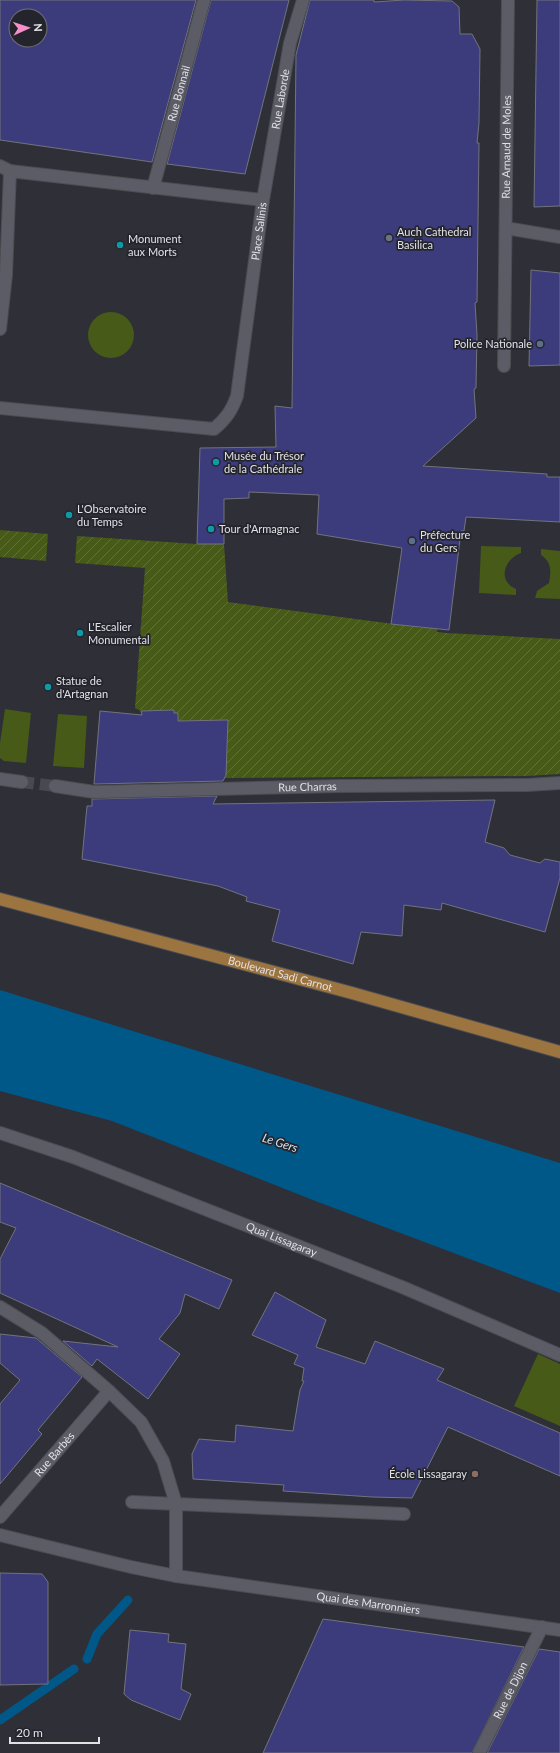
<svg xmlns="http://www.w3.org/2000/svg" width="560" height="1753" font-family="Lato,sans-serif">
<defs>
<pattern id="garden-furrows" width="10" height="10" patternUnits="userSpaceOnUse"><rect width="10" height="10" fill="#475a18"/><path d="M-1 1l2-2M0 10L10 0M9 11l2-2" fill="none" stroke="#61713a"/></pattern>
</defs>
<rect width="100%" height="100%" fill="#2e2f37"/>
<path fill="#475a18" d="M88 335a23 23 0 1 1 46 0a23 23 0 1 1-46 0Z
M 481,546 L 521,547 L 521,553 C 504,559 497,581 516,589 L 516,595 L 479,593 Z
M 541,549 L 560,551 L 560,599 L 535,598 L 537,591 L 549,583 C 551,572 552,562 541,555 Z
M 5,709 L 31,713 L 26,763 L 4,761 L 0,758 L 0,743 Z
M 58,714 L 87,716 L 84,768 L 53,766 Z
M 538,1354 L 560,1364 L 560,1426 L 514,1406 Z"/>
<path fill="url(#garden-furrows)" d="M 0,530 L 48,534 L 46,561 L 0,557 Z
M 77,536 L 197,544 L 224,544 L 228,602 L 424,628 L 425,625 L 438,627 L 437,632 L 447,633 L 560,639 L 560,774 L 527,776 L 225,778 L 227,720 L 178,721 L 178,713 L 174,713 L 174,710 L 141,711 L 135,708 L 145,568 L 75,563 Z"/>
<path fill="#005889" d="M 0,990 L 560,1163 L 560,1293 L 318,1202 L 112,1121 L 0,1091 Z"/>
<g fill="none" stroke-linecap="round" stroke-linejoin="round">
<path stroke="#005889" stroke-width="9" d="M 87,1659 L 97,1634 L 128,1600
M 0,1720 L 74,1669"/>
</g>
<path fill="#3c3c7d" stroke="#72737c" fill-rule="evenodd" d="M 0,0 L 196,0 L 152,162 L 0,140 ZM 16,16 L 40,16 L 40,40 L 16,40 Z
M 211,0 L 289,0 L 245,174 L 167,164 Z
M 310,0 L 374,0 L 374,2 L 404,0 L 452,1 L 459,7 L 460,34 L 472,34 L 480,49 L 479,123 L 477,143 L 479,143 L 477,302 L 475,303 L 477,335 L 476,388 L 474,389 L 476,418 L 423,466 L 547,474 L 547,477 L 560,477 L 560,522 L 466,517 L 464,531 L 461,531 L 449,630 L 391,624 L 402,548 L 317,534 L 319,495 L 249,492 L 249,498 L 224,499 L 224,544 L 197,544 L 200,448 L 276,447 L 275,406 L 292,408 L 296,55 Z
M 537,0 L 560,0 L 560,206 L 534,207 Z
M 531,270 L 560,273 L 560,365 L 529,366 Z
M 174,710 L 174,713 L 178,713 L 178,721 L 228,720 L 226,775 L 223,781 L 94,784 L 100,711 L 142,715 L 141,711 Z
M 217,796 L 213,804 L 495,800 L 485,842 L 504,848 L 510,855 L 540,863 L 545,859 L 560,862 L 560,878 L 545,932 L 442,903 L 441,910 L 404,905 L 402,936 L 361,932 L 353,964 L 272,941 L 280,910 L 246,901 L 247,897 L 218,886 L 82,859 L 87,806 L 92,806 L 92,799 Z
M 0,1183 L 232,1280 L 219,1309 L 185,1294 L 180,1313 L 159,1339 L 180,1354 L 148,1399 L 97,1359 L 92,1366 L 63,1341 L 118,1347 L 0,1293 L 0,1259 L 16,1228 L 0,1222 Z
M 275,1292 L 326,1320 L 316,1347 L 365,1364 L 375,1341 L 444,1369 L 437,1380 L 560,1433 L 560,1476 L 448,1427 L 412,1498 L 372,1497 L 283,1491 L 284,1485 L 193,1479 L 192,1454 L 199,1439 L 235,1442 L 236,1425 L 293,1431 L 300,1390 L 304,1381 L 302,1381 L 304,1368 L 294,1364 L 298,1355 L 252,1335 Z
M 0,1334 L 36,1338 L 82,1377 L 38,1430 L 42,1434 L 0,1484 L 0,1404 L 20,1380 L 0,1363 Z
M 0,1573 L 42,1574 L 48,1582 L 48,1684 L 0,1685 Z
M 323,1619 L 396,1629 L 524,1647 L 472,1753 L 263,1753 Z
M 130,1630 L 169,1634 L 168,1642 L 186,1644 L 181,1689 L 191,1694 L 180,1720 L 131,1700 L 124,1694 Z
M 539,1649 L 560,1652 L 560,1753 L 487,1753 Z"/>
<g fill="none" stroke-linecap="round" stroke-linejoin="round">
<path stroke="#494a51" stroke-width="12" stroke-dasharray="12 6" stroke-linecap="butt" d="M 22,782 L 55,786"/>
<g stroke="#4b4c52" stroke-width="14">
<g id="service">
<path id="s1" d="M 153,188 L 204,0"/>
<path d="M 132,1502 L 404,1514"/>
</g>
</g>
<g stroke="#4b4c52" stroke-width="14">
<g id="minor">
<path d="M 0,166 L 10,171 L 263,200"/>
<path d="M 506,228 L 560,237"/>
<path d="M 0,329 L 6,275 L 10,171"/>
<path id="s2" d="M 504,366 L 508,0"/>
<path id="s3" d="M 0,408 L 214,429 C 226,419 232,410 237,396 L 263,200 L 290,43 L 303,0"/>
<path d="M 0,779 L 22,782"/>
<path id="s4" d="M 55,786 L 94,792 L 339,786 L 527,785 L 560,783"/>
<path id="s5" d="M 0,1133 L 73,1157 L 402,1287 L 560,1355"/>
<path d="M 0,1307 L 42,1333 L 109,1391 L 141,1422 L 163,1461 L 176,1504 L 176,1576"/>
<path id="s6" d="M 0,1517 L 109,1391"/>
<path id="s7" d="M 0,1535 L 131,1567 L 176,1576 L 560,1630"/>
<path id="s8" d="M 479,1753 L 542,1627"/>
</g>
</g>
<g stroke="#4b4c52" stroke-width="14">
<g id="primary">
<path id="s9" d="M 0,899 L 352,993 L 560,1052"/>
</g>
</g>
<use href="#service" stroke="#5b5c65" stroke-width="12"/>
<use href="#minor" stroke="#5b5c65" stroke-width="12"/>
<use href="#primary" stroke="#9c743f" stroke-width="12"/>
</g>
<circle fill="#6b7280" stroke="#24252c" stroke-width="1.5" cx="389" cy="238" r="4"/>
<g fill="#0f9aa8" stroke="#24252c" stroke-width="1.5">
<circle cx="120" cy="245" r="4"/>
<circle cx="216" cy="462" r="4"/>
<circle cx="69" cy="515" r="4"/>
<circle cx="211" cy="529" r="4"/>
<circle cx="80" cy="633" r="4"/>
<circle cx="48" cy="687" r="4"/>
</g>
<g fill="#5c6f8a" stroke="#24252c" stroke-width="1.5">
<circle cx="540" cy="344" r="4"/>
<circle cx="412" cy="541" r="4"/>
</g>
<circle fill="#8d6e63" stroke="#24252c" stroke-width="1.5" cx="475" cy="1474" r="4"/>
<g text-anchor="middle" stroke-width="3.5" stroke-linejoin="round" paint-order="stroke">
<g font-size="11" fill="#e1e1e6" stroke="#24252c">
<text dy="4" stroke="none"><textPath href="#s1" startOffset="98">Rue Bonnail</textPath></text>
<text dy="4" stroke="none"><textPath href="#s3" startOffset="556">Rue Laborde</textPath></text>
<text dy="4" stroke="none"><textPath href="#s2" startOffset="219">Rue Arnaud de Moles</textPath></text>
<text dy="4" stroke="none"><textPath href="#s3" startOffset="422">Place Salinis</textPath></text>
<text dy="4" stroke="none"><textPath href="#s4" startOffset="253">Rue Charras</textPath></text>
<text dy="4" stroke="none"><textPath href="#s9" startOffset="290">Boulevard Sadi Carnot</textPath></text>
<text dy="4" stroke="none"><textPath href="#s5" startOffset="301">Quai Lissagaray</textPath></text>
<text dy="4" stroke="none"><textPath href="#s6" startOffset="83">Rue Barbès</textPath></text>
<text dy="4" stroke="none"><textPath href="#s7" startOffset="375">Quai des Marronniers</textPath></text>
<text dy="4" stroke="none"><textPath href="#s8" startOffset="70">Rue de Dijon</textPath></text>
</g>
<g font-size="11" fill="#e1e1e6" stroke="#24252c" text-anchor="start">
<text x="397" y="236">Auch Cathedral<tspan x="397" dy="13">Basilica</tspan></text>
<text x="128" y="243">Monument<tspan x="128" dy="13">aux Morts</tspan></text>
<text x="532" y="348" text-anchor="end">Police Nationale</text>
<text x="224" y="460">Musée du Trésor<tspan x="224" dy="13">de la Cathédrale</tspan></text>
<text x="77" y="513">L'Observatoire<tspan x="77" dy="13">du Temps</tspan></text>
<text x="219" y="533">Tour d'Armagnac</text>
<text x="420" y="539">Préfecture<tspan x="420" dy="13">du Gers</tspan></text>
<text x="88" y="631">L'Escalier<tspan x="88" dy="13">Monumental</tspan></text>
<text x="56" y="685">Statue de<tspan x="56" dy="13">d'Artagnan</tspan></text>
<text x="467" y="1478" text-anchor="end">École Lissagaray</text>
</g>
<g font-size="12" font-style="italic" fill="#cfe1f0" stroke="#24252c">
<text transform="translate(280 1143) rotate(18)" y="4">Le Gers</text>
</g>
</g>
<g transform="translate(28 28) rotate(87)"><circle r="19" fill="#24252c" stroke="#707076"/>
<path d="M0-3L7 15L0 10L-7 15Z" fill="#f98fc9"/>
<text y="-6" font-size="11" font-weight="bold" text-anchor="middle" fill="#e1e1e6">N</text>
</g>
<path d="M10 1737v6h89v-6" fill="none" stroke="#e1e1e6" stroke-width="2"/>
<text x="16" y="1737" font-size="12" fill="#e1e1e6" stroke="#24252c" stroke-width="3" paint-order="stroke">20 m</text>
</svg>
